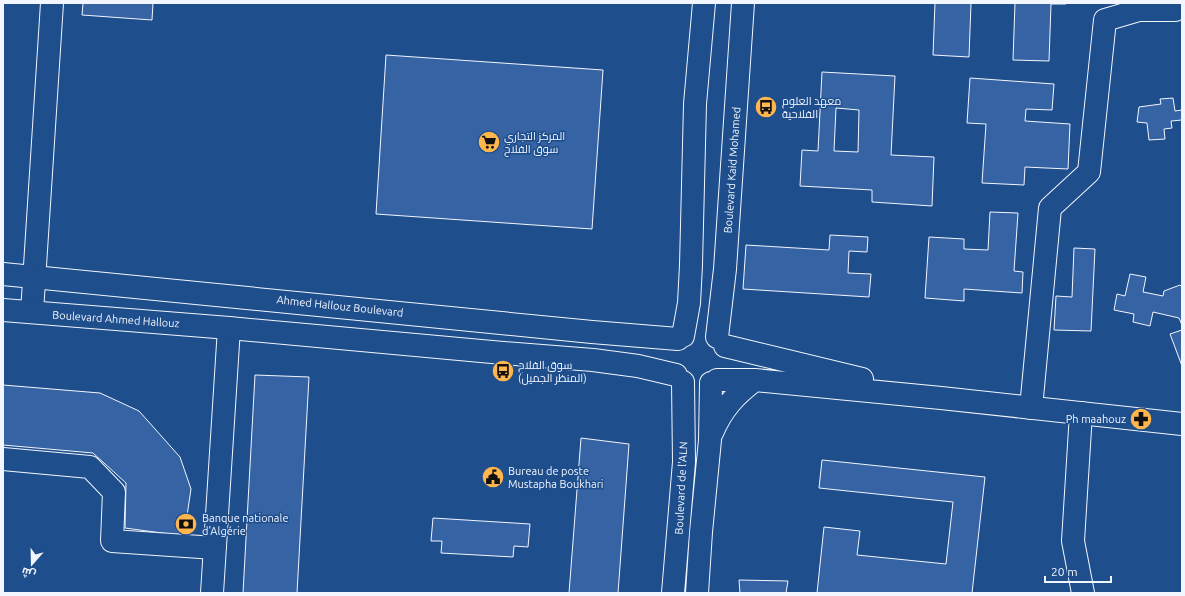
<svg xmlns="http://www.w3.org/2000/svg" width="1185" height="596" font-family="Ubuntu,Cairo,sans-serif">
<rect width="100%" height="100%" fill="#1f4e8c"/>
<path fill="#3563a3" stroke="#f2f6ff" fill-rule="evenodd" d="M 83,3 L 153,3 L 152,20 L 82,15 Z
M 935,3 L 971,3 L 969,57 L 933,55 Z
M 1015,3 L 1066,3 L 1066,4 L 1051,4 L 1049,61 L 1013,60 Z
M 386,55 L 603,70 L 592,229 L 376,214 Z
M 822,72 L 895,76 L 891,155 L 934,157 L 932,206 L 872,202 L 872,190 L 800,186 L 802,150 L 818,151 ZM 836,108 L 859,110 L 858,152 L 834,151 Z
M 970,78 L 1054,84 L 1052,110 L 1026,109 L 1025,121 L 1070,124 L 1068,169 L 1025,167 L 1024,185 L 982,183 L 986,124 L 967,123 Z
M 1173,98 L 1175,111 L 1182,110 L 1182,120 L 1171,121 L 1172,128 L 1164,129 L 1165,139 L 1149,140 L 1147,123 L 1137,122 L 1139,107 L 1161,104 L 1160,99 Z
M 990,212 L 1018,213 L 1014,271 L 1023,272 L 1022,293 L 964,289 L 964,301 L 925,298 L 929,237 L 964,239 L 964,249 L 988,250 Z
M 830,235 L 868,237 L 867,252 L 849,251 L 848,273 L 871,274 L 869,297 L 743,289 L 746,245 L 829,250 Z
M 1074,248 L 1095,249 L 1091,331 L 1054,330 L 1056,296 L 1072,297 Z
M 1130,274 L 1146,277 L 1143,292 L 1163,296 L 1164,291 L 1180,285 L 1182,287 L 1182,325 L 1179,318 L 1153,312 L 1150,326 L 1133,322 L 1134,314 L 1114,310 L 1117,294 L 1125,296 Z
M 1182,330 L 1182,366 L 1170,334 Z
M 255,375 L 309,377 L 297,593 L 243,593 Z
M 3,385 L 100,393 L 139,411 L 180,457 L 191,489 L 184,536 L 125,528 L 126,483 L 93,453 L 3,445 Z
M 581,438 L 629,444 L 618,593 L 569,593 Z
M 822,460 L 985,477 L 972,593 L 817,593 L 824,527 L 860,531 L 857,555 L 946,564 L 953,502 L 819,488 Z
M 433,518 L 530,524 L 528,547 L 514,546 L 513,557 L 441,553 L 442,541 L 431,541 Z
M 739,580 L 788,581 L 786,593 L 740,593 Z"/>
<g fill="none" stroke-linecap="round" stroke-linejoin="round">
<g stroke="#f2f6ff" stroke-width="24">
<path id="minor" d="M 32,312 L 52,3
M 1031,408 L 1050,208 L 1089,172 L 1105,20 L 1139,10 L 1175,10
M 1081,413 L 1073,541 L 1083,593
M 3,459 L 90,467 L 114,492 L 112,541 L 215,548
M 212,593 L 229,328"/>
</g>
<g stroke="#f2f6ff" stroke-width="24">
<path id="major" d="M 3,274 L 592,332 L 678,339
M 3,310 L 229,328 L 503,353 L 593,360 L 638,366 L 676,375
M 683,336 L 689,303 L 691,265 L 695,104 L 704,3
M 717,337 L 725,269 L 743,3
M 725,346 L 862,379
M 717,380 L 755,380 L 941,398 L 1182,424
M 712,433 C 722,409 735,395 755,380
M 673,593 L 684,462 L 683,382
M 697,593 L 701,532 L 710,440 L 711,383"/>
</g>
<use href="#minor" stroke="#1f4e8c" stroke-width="22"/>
<use href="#major" stroke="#1f4e8c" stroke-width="22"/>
</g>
<defs>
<g id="bus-disc" transform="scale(1.15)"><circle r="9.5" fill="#ffb74d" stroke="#1f4e8c"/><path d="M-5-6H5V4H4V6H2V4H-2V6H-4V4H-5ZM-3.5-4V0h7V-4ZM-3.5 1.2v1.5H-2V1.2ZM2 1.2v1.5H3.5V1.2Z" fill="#111"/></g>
<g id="supermarket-disc" transform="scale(1.15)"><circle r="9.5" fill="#ffb74d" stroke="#1f4e8c"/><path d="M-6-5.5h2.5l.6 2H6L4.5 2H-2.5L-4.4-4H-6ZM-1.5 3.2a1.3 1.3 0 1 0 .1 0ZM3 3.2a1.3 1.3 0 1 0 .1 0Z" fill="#111"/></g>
<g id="pharmacy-disc" transform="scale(1.15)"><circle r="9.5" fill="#ffb74d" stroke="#1f4e8c"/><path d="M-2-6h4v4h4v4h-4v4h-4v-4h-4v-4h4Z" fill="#111"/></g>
<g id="civic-disc" transform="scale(1.15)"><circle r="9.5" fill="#ffb74d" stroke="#1f4e8c"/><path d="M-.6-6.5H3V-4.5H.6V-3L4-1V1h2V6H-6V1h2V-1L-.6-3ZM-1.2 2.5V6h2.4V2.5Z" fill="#111"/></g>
<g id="bank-disc" transform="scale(1.15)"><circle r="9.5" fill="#ffb74d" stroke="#1f4e8c"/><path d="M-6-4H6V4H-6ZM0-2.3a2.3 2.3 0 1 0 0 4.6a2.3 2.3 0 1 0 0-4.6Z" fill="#111"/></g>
</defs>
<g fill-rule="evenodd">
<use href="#bus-disc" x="766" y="107"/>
<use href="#supermarket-disc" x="489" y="142"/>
<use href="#bus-disc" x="503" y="371"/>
<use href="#pharmacy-disc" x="1141" y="419"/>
<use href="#civic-disc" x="493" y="477"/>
<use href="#bank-disc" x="186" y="524"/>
</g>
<g text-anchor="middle" stroke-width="3" stroke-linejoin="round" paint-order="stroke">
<g font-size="11" fill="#f2f6ff" stroke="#1f4e8c" text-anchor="start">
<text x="782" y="105">معهد العلوم<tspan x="782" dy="13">الفلاحية</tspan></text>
<text x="504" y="140">المركز التجاري<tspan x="504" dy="13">سوق الفلاح</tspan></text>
<text x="518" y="369">سوق الفلاح<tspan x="518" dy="13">(المنظر الجميل)</tspan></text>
<text x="1126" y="423" text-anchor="end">Ph maahouz</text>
<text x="508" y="475">Bureau de poste<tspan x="508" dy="13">Mustapha Boukhari</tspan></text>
<text x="202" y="522">Banque nationale<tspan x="202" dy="13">d'Algérie</tspan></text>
</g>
<g font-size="11" fill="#f2f6ff" stroke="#1f4e8c">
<text transform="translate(732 170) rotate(-86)" y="4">Boulevard Kaid Mohamed</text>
<text transform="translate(340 306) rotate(6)" y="4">Ahmed Hallouz Boulevard</text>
<text transform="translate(116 319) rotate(4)" y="4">Boulevard Ahmed Hallouz</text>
<text transform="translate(681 488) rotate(-87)" y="4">Boulevard de l'ALN</text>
</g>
</g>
<rect width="1185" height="596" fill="none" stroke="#f2f6ff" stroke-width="8"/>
<g transform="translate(32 564) rotate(200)" stroke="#1f4e8c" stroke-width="3" paint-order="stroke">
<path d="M0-3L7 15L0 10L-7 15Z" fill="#f2f6ff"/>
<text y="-6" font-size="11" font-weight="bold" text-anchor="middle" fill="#f2f6ff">ش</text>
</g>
<path d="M1045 576v6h66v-6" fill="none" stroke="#f2f6ff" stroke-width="2"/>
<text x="1051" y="576" font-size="12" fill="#f2f6ff" stroke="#1f4e8c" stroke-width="3" paint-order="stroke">20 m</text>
</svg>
